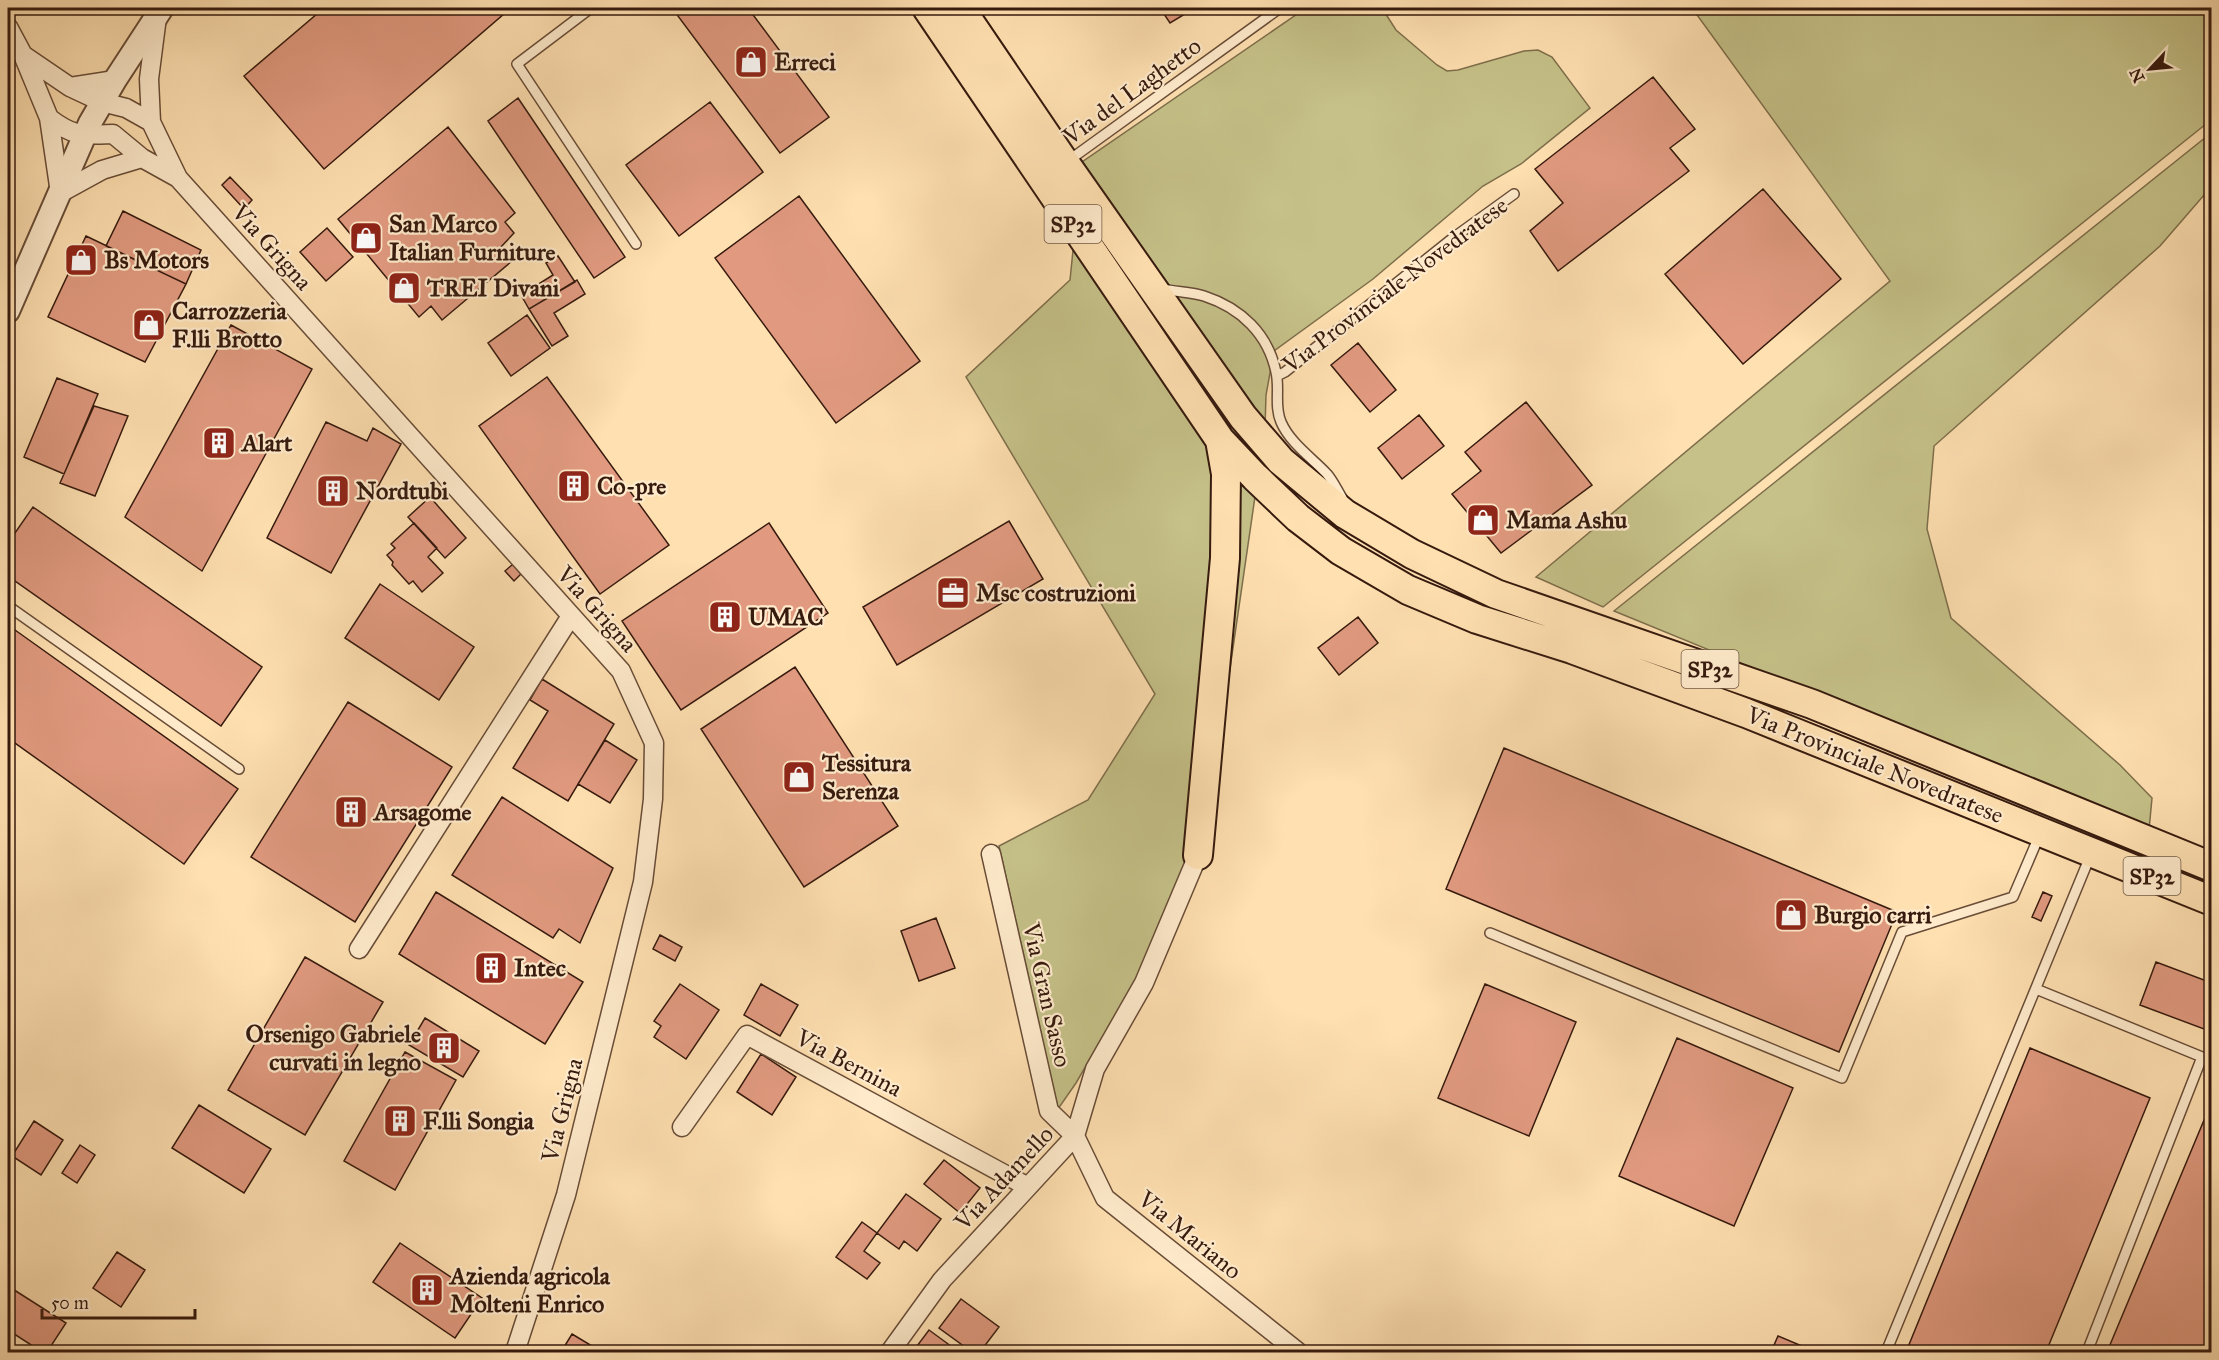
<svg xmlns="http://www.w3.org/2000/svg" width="2219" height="1360" font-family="'IM FELL Great Primer',serif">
<rect width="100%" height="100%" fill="#ffe0b1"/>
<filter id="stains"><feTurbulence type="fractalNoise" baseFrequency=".00333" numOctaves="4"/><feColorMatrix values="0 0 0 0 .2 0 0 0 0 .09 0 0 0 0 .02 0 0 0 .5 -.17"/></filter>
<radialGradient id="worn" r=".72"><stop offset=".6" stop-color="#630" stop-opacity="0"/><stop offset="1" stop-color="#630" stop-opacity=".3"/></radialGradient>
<path fill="#c5c188" stroke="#7e6e4b" stroke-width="1.5" d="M 1306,8 L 1382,8 L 1396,30 L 1437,65 L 1447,71 L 1458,70 L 1524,51 L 1538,50 L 1552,57 L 1590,108 L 1521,164 L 1483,186 L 1373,279 L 1274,351 L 1266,395 L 1265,428 L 1201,868 L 1076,1083 L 1058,1109 L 999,846 L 1088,800 L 1155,694 L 966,377 L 1070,280 L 1082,162 Z
M 1692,8 L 2211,8 L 2211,120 L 1603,607 L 1536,577 L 1890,281 Z
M 2211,133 L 2211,187 L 2160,246 L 1934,446 L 1927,529 L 1951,618 L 2120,765 L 2152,798 L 2149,830 L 1614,611 Z"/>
<path fill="#e19a80" stroke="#361a0e" stroke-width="1.5" d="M 324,8 L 511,8 L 324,169 L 244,76 Z
M 672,8 L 748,8 L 829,117 L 780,153 Z
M 1160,8 L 1195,8 L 1170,23 Z
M 1653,77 L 1695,129 L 1670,148 L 1689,171 L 1558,271 L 1530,231 L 1563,203 L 1535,169 Z
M 518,98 L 625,257 L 594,278 L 488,121 Z
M 710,102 L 763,172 L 679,236 L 626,165 Z
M 448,127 L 515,213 L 505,222 L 514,233 L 500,248 L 512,261 L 442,320 L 431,306 L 419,317 L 338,219 Z
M 230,177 L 252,200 L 244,209 L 222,185 Z
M 1763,189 L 1841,279 L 1743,364 L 1665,274 Z
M 799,196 L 920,361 L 836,423 L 715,258 Z
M 123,211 L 201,250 L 186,284 L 106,246 Z
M 327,228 L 353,257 L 326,281 L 300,252 Z
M 86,236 L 186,284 L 145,362 L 48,317 Z
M 558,256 L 575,282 L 529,309 L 521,295 L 553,275 L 546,263 Z
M 577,280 L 585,294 L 554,313 L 568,336 L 552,346 L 529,309 Z
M 527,315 L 550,348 L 511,376 L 488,343 Z
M 231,325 L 312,369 L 202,571 L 125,517 Z
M 1358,343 L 1396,390 L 1370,412 L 1331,365 Z
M 547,377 L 669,545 L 600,594 L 479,426 Z
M 57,378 L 98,394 L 64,474 L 24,457 Z
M 1526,402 L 1592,485 L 1501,553 L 1452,494 L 1481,471 L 1465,452 Z
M 94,406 L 128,416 L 95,496 L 60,483 Z
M 1419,415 L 1444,446 L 1402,479 L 1378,448 Z
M 326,422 L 367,441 L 373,428 L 401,444 L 331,573 L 267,538 Z
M 430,497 L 466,538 L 445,558 L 408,517 Z
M 33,507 L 262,667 L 221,726 L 8,576 L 8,543 Z
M 1009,521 L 1043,579 L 897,665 L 863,607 Z
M 414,523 L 437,548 L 428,557 L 443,573 L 422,592 L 413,581 L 409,584 L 392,565 L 393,562 L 387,555 L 395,548 L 391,544 Z
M 769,523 L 828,613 L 681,710 L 622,621 Z
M 513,564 L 521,574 L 514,581 L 505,571 Z
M 380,584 L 474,647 L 439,700 L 345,638 Z
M 1358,617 L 1378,643 L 1339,675 L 1318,648 Z
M 8,625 L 238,789 L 184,864 L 8,738 Z
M 795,667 L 898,826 L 804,887 L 701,729 Z
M 542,679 L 614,724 L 568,801 L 513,768 L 548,711 L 530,700 Z
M 348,702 L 452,767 L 355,922 L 251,857 Z
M 605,740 L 637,760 L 610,803 L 578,784 Z
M 1504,748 L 1897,912 L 1839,1052 L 1446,889 Z
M 502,797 L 613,868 L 580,943 L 559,929 L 553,938 L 452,875 Z
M 436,892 L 583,982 L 545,1044 L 399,954 Z
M 2043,892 L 2052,896 L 2041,921 L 2032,917 Z
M 936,918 L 955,968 L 919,981 L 901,931 Z
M 660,935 L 682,947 L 675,961 L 653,949 Z
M 305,957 L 383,1002 L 305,1135 L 228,1090 Z
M 2156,962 L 2212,983 L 2212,1032 L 2140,1005 Z
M 680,984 L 719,1010 L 686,1059 L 654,1037 L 661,1026 L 654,1021 Z
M 761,984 L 798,1005 L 780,1036 L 744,1015 Z
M 1485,984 L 1576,1022 L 1529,1136 L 1438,1098 Z
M 425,1018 L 479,1051 L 463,1077 L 409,1045 Z
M 1677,1038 L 1793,1088 L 1734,1226 L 1619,1176 Z
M 2030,1048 L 2150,1098 L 2046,1352 L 1906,1352 Z
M 405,1052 L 456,1080 L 395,1190 L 344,1161 Z
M 761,1054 L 796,1077 L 772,1115 L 737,1092 Z
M 2212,1101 L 2212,1352 L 2107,1352 Z
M 199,1105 L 271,1149 L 244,1193 L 172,1148 Z
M 34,1121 L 63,1140 L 41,1175 L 12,1156 Z
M 80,1145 L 95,1155 L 77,1183 L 62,1173 Z
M 944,1160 L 980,1188 L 960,1213 L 924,1184 Z
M 906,1194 L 941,1219 L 917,1251 L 904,1241 L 899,1249 L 877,1233 Z
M 862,1222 L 877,1233 L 864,1251 L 880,1263 L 867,1279 L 836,1257 Z
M 400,1243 L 482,1298 L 455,1338 L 373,1282 Z
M 117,1252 L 145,1270 L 121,1307 L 93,1288 Z
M 8,1286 L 66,1323 L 47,1352 L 42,1352 L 8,1330 Z
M 961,1299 L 999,1327 L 980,1352 L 972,1352 L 939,1328 Z
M 929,1330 L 959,1352 L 917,1352 L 914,1350 Z
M 572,1334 L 602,1352 L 561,1352 Z
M 1778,1336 L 1816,1352 L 1771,1352 Z"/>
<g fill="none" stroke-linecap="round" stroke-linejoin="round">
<g stroke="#684c37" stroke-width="12">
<path id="service" d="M 591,8 L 517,64 L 636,244
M 1068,161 L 1280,8
M 1163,289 C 1176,292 1191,292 1204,296 C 1241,308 1268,334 1276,372 C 1280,389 1274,406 1281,422 C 1290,443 1312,458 1327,474 C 1333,481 1337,490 1342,498
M 1277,376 L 1285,372 L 1453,238 L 1514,194
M 8,606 L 239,769
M 1490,933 L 1842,1078 L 1902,932 L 2013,897 L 2040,834
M 2036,989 L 2202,1057 L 2087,1352
M 1886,1352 L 2091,854"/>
</g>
<g stroke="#684c37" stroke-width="21">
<path id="minor" d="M 157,17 L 149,79 L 151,122 L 178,178 L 621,671 L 654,743 L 653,799 L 643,882 L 566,1195 L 515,1352
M 8,27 L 23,55 L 49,118 L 60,193 L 102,170 L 142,158 L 178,178
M 23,55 L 70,87 L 115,80
M 70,87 L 102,102 L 126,108 L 151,122
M 49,118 C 74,137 82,135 113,134 L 142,158
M 991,854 L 1049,1111 L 1075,1136 L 1105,1198 L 1298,1352
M 359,949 L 571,616
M 682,1127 L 747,1035 L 1028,1187
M 890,1352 L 942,1280 L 1075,1136 L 1095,1069 L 1144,983 L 1198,855"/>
</g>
<g stroke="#684c37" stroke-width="26">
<path id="tertiary" d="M 8,311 L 90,123 L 115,80 L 162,8"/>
</g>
<g stroke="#361a0e" stroke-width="32">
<path id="primary" d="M 927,8 L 1220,440 L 1255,477 L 1298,518 L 1341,551 L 1408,590 L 1477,619 L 1572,649 L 1746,713 L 2212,901
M 960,8 L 1065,163 L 1243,417 L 1281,461 L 1345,514 L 1412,554 L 1496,594 L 1812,704 L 2212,867
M 1198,855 L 1225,558 L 1226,474 L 1220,440"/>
</g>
<use href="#service" stroke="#ffebcc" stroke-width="9"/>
<use href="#minor" stroke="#ffebcc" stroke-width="18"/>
<use href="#tertiary" stroke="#ffebcc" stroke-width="22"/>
<use href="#primary" stroke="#ffe0b1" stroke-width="28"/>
</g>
<defs>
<g id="shop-square" transform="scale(1.725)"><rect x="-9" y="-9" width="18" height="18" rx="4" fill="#8f2418" stroke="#ffebcc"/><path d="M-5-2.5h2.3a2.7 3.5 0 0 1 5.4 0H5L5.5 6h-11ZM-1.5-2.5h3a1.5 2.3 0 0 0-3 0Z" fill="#fff"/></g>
<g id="building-square" transform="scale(1.725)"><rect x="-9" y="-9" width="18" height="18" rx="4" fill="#8f2418" stroke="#ffebcc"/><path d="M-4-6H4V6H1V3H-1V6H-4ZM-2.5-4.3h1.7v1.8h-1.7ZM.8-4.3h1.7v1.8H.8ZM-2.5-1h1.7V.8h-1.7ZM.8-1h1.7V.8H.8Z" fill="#fff"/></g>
<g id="office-square" transform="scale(1.725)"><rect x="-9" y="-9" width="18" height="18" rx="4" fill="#8f2418" stroke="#ffebcc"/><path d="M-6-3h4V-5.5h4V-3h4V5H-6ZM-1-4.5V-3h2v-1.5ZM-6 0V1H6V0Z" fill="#fff"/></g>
</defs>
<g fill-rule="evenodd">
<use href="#shop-square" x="751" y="62"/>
<use href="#shop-square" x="366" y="238"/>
<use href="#shop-square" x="81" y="260"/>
<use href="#shop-square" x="404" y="288"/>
<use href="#shop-square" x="149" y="325"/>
<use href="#building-square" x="219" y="443"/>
<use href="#building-square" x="574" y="486"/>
<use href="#building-square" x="333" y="491"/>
<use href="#shop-square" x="1483" y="520"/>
<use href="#office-square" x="953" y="593"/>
<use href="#building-square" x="725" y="617"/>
<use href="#shop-square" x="799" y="777"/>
<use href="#building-square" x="351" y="812"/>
<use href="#shop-square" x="1791" y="915"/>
<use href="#building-square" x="491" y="968"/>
<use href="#building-square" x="444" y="1048"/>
<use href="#building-square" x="400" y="1121"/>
<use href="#building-square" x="427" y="1290"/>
</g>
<g text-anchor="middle" stroke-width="4.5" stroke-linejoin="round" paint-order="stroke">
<g fill="#ffebcc" stroke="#725947" stroke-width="1.5">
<rect x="1044.5" y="205" width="57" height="38" rx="4.5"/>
<rect x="1681.5" y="650" width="57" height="38" rx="4.5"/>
<rect x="2123.5" y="857" width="57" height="38" rx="4.5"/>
</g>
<g font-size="22" font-weight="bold" fill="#361a0e">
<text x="1073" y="232">SP32</text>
<text x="1710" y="677">SP32</text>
<text x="2152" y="884">SP32</text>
</g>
<g font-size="24" font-weight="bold" fill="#361a0e" stroke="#ffebcc" text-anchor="start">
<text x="774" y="70">Erreci</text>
<text x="389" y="232">San Marco<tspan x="389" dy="28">Italian Furniture</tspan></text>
<text x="104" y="268">Bs Motors</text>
<text x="427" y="296">TREI Divani</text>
<text x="172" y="319">Carrozzeria<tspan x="172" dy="28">F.lli Brotto</tspan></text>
<text x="242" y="451">Alart</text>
<text x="597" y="494">Co-pre</text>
<text x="356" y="499">Nordtubi</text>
<text x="1506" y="528">Mama Ashu</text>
<text x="976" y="601">Msc costruzioni</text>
<text x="748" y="625">UMAC</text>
<text x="822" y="771">Tessitura<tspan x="822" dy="28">Serenza</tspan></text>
<text x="374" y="820">Arsagome</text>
<text x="1814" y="923">Burgio carri</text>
<text x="514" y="976">Intec</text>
<text x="421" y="1042" text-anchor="end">Orsenigo Gabriele<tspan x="421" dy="28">curvati in legno</tspan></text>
<text x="423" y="1129">F.lli Songia</text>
<text x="450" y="1284">Azienda agricola<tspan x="450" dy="28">Molteni Enrico</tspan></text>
</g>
<g font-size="24" fill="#361a0e" stroke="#ffebcc">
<text transform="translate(1132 91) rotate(-36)" y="8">Via del Laghetto</text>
<text transform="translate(272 247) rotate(48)" y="8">Via Grigna</text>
<text transform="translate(1395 285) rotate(-37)" y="8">Via Provinciale Novedratese</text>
<text transform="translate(597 609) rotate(48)" y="8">Via Grigna</text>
<text transform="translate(1875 765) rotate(22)" y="8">Via Provinciale Novedratese</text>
<text transform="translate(1047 995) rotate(77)" y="8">Via Gran Sasso</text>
<text transform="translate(849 1063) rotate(28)" y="8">Via Bernina</text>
<text transform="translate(562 1110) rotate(-76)" y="8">Via Grigna</text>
<text transform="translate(1004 1178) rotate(-47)" y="8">Via Adamello</text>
<text transform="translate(1190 1235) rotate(39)" y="8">Via Mariano</text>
</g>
</g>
<rect width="2219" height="1360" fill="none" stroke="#ffe0b1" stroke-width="30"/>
<rect x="9" y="9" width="2201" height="1342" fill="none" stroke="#361a0e" stroke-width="3"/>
<rect x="15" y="15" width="2189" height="1330" fill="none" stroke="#361a0e" stroke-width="1.5"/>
<g transform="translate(2150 69) rotate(244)" stroke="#ffebcc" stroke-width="4.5" paint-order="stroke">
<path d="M0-4.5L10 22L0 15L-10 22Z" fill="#361a0e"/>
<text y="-9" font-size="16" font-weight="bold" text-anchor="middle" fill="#361a0e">N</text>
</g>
<path d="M42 1309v9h153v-9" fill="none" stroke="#361a0e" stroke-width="3"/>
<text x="51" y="1309" font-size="18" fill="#361a0e" stroke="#ffebcc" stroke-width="4.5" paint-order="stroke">50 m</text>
<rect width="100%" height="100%" filter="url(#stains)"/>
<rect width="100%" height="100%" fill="url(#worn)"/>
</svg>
